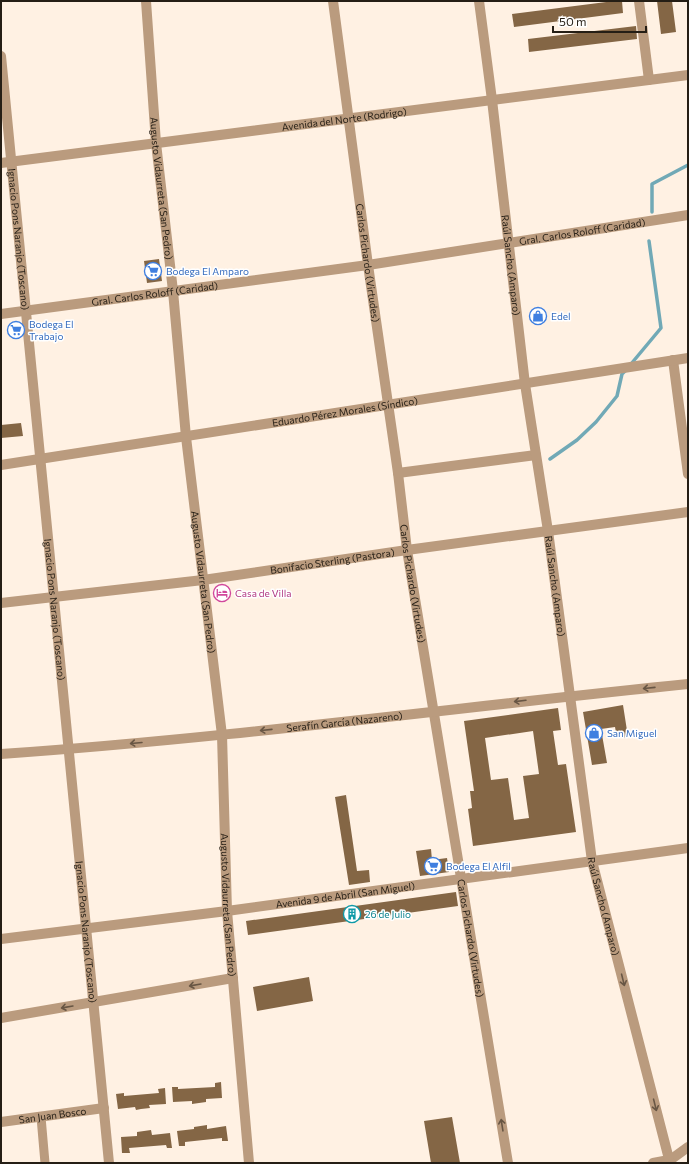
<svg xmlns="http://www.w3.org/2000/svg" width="689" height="1164" font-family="Commissioner,sans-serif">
<rect width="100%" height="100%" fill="#fff1e3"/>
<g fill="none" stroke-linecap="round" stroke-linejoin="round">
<path stroke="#71a9b6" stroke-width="3.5" d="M 652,212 L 652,184 L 688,165
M 631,364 L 661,328 L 649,241
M 550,459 L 577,440 L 596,422 L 617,396 L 622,374 L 626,370"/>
</g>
<path fill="#846645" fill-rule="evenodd" d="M 614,1 L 622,1 L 623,13 L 514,27 L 512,14 Z
M 657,1 L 672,1 L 676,32 L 661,34 Z
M 636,26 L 637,39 L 529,52 L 528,39 Z
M 159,259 L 162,281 L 147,283 L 144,261 Z
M 21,423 L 23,436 L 1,438 L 1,425 Z
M 623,705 L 628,737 L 617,738 L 615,727 L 601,729 L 607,763 L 592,765 L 583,712 Z
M 558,708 L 561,730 L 553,731 L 558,765 L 566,764 L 576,832 L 473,846 L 468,809 L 472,808 L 470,791 L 474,791 L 464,721 ZM 533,731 L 539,774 L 523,776 L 529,818 L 514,820 L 508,778 L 491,780 L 485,738 Z
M 346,795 L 357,871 L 369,870 L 370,882 L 349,885 L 335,797 Z
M 431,849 L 432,860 L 447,858 L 449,872 L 420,876 L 416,851 Z
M 456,892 L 458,906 L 248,935 L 246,921 Z
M 309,977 L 313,1001 L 257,1011 L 253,987 Z
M 221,1082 L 222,1098 L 206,1099 L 206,1102 L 192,1104 L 192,1101 L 173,1102 L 172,1087 L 178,1087 L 178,1089 L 215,1087 L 215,1083 Z
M 165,1088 L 166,1104 L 149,1105 L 150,1108 L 141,1109 L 136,1110 L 135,1107 L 118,1109 L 116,1094 L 124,1093 L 124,1096 L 159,1093 L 158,1089 Z
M 452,1117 L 460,1163 L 431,1163 L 424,1121 Z
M 207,1125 L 207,1129 L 226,1126 L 228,1141 L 222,1141 L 222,1138 L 185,1142 L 185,1146 L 179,1146 L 177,1131 L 194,1129 L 194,1127 Z
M 151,1130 L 152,1135 L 170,1133 L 172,1148 L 167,1148 L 166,1145 L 129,1148 L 130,1153 L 122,1153 L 121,1137 L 137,1136 L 137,1132 Z"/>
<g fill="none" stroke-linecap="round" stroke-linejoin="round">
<path stroke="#ba9b7e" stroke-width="9" d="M 41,1117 L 45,1163"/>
<g stroke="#ba9b7e" stroke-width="10">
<path id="s1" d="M 146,1 L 156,143 L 173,291 L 186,437 L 222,735 L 227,911 L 249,1163"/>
<path id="s2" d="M 333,1 L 368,265 L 398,473 L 407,550 L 461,878"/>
<path d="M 639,1 L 649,80"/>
<path id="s3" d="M 1,163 L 688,75"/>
<path id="s4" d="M 1,314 L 368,265 L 688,215"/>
<path d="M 673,360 L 688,474"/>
<path id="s5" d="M 1,465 L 688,358"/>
<path d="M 398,473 L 536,455"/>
<path id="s6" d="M 1,603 L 203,580 L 407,550 L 688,512"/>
<path id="s7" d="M 1,754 C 231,738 459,707 688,684"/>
<path d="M 1,1018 L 233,978"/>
<path id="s8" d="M 1,1122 L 104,1108"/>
<path d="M 653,1163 L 669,1160"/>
<path d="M 666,1163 L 688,1147"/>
</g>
<g stroke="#ba9b7e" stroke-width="10">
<path id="s9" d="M 479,1 L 492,100 L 525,384 L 548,531 L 592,861 L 670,1163"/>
<path id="s10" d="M 1,56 L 109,1163"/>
<path id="s11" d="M 461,878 L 508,1163"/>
<path id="s12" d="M 1,939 L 227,911 L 688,848"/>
</g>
</g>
<defs><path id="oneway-shaft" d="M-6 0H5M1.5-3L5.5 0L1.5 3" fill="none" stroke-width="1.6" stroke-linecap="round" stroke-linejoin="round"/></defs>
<g stroke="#685644">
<use href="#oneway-shaft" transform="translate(649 688) rotate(174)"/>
<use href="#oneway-shaft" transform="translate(520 701) rotate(173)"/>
<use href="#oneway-shaft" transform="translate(266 730) rotate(174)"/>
<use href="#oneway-shaft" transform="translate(136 743) rotate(175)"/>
<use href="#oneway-shaft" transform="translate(623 980) rotate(76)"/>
<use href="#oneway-shaft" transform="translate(195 985) rotate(170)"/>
<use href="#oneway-shaft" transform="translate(67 1007) rotate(170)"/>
<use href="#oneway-shaft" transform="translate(655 1105) rotate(76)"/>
<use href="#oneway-shaft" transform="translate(502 1125) rotate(-99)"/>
</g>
<defs>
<g id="supermarket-ring" transform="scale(0.9)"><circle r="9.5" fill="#fff" stroke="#3f7fe0" stroke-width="1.5"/><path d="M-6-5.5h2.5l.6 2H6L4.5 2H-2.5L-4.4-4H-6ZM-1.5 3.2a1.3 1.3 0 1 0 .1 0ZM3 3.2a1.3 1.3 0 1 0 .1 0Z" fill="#3f7fe0"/></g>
<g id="shop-ring" transform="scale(0.9)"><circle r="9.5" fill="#fff" stroke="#3f7fe0" stroke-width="1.5"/><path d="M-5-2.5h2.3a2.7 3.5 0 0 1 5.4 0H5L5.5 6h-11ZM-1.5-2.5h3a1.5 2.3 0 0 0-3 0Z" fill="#3f7fe0"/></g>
<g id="hotel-ring" transform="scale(0.9)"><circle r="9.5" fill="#fff" stroke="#d1479c" stroke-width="1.5"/><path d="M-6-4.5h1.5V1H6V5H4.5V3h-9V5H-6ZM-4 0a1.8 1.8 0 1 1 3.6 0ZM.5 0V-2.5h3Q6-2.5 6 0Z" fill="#d1479c"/></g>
<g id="building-ring" transform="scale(0.9)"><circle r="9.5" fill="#fff" stroke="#0f9aa8" stroke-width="1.5"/><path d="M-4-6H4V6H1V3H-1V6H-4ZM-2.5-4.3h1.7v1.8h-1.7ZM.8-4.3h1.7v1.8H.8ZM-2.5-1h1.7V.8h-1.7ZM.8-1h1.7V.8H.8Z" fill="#0f9aa8"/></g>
</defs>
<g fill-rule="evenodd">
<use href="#supermarket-ring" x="153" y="271"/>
<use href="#shop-ring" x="538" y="316"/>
<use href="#supermarket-ring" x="16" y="330"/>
<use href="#hotel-ring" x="222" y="593"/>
<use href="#shop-ring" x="594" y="733"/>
<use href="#supermarket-ring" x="433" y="866"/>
<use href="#building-ring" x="352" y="914"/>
</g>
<g text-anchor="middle" stroke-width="3" stroke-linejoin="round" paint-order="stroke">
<g font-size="10" fill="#251e15" stroke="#fff">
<text dy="4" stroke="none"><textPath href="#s3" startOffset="346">Avenida del Norte (Rodrigo)</textPath></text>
<text dy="4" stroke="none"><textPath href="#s1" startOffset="188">Augusto Vidaurreta (San Pedro)</textPath></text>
<text dy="4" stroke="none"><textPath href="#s4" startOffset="587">Gral. Carlos Roloff (Caridad)</textPath></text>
<text dy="4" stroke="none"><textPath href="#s10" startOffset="184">Ignacio Pons Naranjo (Toscano)</textPath></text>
<text dy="4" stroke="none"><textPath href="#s2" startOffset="264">Carlos Pichardo (Virtudes)</textPath></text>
<text dy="4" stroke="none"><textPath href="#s9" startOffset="266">Raúl Sancho (Amparo)</textPath></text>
<text dy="4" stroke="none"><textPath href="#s4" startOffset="155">Gral. Carlos Roloff (Caridad)</textPath></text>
<text dy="4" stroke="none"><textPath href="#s5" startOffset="348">Eduardo Pérez Morales (Síndico)</textPath></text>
<text dy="4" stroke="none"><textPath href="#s6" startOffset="334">Bonifacio Sterling (Pastora)</textPath></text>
<text dy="4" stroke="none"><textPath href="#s1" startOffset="584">Augusto Vidaurreta (San Pedro)</textPath></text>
<text dy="4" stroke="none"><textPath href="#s2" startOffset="588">Carlos Pichardo (Virtudes)</textPath></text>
<text dy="4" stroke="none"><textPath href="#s9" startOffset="590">Raúl Sancho (Amparo)</textPath></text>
<text dy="4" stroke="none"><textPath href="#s10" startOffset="556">Ignacio Pons Naranjo (Toscano)</textPath></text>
<text dy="4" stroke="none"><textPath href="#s7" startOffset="345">Serafín García (Nazareno)</textPath></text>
<text dy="4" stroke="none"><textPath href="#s12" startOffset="347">Avenida 9 de Abril (San Miguel)</textPath></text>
<text dy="4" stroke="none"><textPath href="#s1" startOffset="908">Augusto Vidaurreta (San Pedro)</textPath></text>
<text dy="4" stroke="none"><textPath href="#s9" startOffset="914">Raúl Sancho (Amparo)</textPath></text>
<text dy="4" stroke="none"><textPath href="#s10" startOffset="880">Ignacio Pons Naranjo (Toscano)</textPath></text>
<text dy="4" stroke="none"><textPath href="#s11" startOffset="61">Carlos Pichardo (Virtudes)</textPath></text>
<text dy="4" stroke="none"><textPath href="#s8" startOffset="52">San Juan Bosco</textPath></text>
</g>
<g font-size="10" fill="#366cbe" stroke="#fff" text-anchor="start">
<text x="166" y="275">Bodega El Amparo</text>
<text x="551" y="320">Edel</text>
<text x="29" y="328">Bodega El<tspan x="29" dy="12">Trabajo</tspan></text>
<text x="607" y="737">San Miguel</text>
<text x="446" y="870">Bodega El Alfil</text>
</g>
<g font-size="10" fill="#b23c85" stroke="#fff" text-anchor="start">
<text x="235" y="597">Casa de Villa</text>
</g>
<g font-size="10" fill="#0d838f" stroke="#fff" text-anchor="start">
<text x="365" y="918">26 de Julio</text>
</g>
</g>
<rect width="689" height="1164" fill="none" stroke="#251e15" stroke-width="4"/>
<path d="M553 26v6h93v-6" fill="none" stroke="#251e15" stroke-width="2"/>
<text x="559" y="26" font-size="12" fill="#251e15" stroke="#ffffff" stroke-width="3" paint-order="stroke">50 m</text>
</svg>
